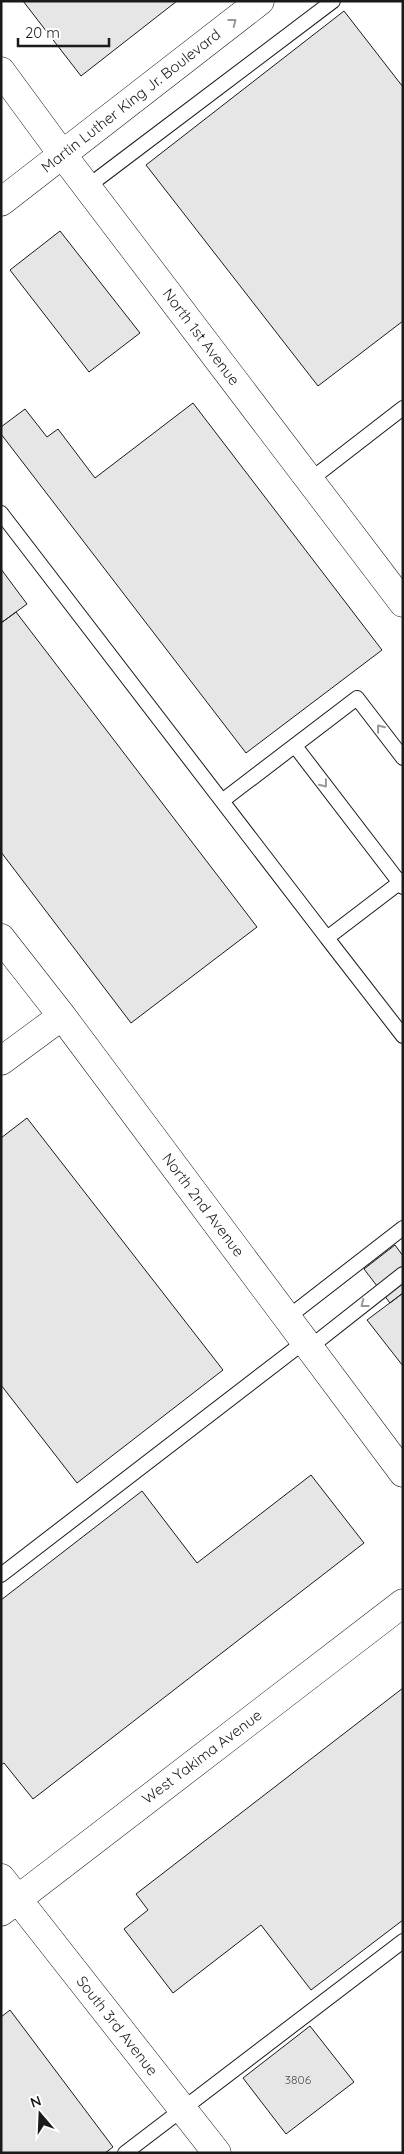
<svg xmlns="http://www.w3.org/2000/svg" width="404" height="2154" font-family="Quicksand,sans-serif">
<rect width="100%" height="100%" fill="#fff"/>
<path fill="#e6e6e6" stroke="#1a1a1a" d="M 23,1 L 177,1 L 81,76 Z
M 344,11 L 403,87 L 403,321 L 318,386 L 146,165 Z
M 60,231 L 140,333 L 89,372 L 10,270 Z
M 193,403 L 382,650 L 246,753 L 1,434 L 1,427 L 25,409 L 47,437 L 58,429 L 95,478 Z
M 1,569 L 27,604 L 1,623 Z
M 16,612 L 257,927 L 131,1023 L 1,852 L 1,623 Z
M 27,1118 L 223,1370 L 77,1483 L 1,1385 L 1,1138 Z
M 395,1245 L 403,1256 L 403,1293 L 390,1303 L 364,1269 Z
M 403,1293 L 403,1366 L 367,1320 Z
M 311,1475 L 364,1543 L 33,1799 L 4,1763 L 1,1765 L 1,1600 L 142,1491 L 197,1563 Z
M 403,1688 L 403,1920 L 311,1990 L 261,1925 L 173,1993 L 124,1929 L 148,1910 L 136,1894 Z
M 10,2010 L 113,2147 L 105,2153 L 1,2153 L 1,2017 Z
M 310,2026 L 354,2082 L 286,2134 L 243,2078 Z"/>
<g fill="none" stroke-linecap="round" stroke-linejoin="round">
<g stroke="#1a1a1a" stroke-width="16">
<path id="lane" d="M 87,187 L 333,1
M 310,480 L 403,408
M 1,513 L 327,938
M 295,746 L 403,887
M 222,801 L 357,698 L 403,758
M 403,880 L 327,938 L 403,1036
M 287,1318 L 403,1228
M 309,1348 L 403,1274
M 1,1575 L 304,1342
M 125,2153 L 403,1941"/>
</g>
<g stroke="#1a1a1a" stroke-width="29">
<path id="street" d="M 1,71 L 62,154 L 403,603
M 1,938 L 62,1016 L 403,1473
M 1,1061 L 62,1016"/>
</g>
<g stroke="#1a1a1a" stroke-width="29">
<path id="secondary" d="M 1,202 L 260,1
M 1,1878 L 217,2153
M 1,1912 L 403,1603"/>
</g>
<use href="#lane" stroke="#fff" stroke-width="14"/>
<use href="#street" stroke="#fff" stroke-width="28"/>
<use href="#secondary" stroke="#fff" stroke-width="28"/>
</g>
<defs><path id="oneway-chevron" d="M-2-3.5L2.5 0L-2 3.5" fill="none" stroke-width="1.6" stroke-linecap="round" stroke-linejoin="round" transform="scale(1.25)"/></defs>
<g stroke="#989898">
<use href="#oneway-chevron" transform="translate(233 22) rotate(-38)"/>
<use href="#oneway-chevron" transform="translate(380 728) rotate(-128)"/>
<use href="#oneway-chevron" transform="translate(324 784) rotate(52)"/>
<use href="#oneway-chevron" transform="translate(364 1304) rotate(142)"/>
</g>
<g text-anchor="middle" stroke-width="4" stroke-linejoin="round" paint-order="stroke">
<g font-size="12" fill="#4d4d4d">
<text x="298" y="2084">3806</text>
</g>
<g font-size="15" fill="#1a1a1a" stroke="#fff">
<text transform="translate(131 101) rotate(-38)" y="5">Martin Luther King Jr. Boulevard</text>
<text transform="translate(201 337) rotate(53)" y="5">North 1st Avenue</text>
<text transform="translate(203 1205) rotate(53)" y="5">North 2nd Avenue</text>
<text transform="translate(202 1757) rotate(-37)" y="5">West Yakima Avenue</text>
<text transform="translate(117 2026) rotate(52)" y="5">South 3rd Avenue</text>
</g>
</g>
<rect width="404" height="2154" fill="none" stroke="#1a1a1a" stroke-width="5"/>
<g transform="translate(40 2114) rotate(341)" stroke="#ffffff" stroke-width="4" paint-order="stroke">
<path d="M0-4L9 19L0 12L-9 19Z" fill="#1a1a1a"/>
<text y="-8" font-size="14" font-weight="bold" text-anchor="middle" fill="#1a1a1a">N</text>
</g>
<path d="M18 38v8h91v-8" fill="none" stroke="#1a1a1a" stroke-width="2.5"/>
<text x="25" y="38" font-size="15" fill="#1a1a1a" stroke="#ffffff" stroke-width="4" paint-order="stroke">20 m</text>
</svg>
